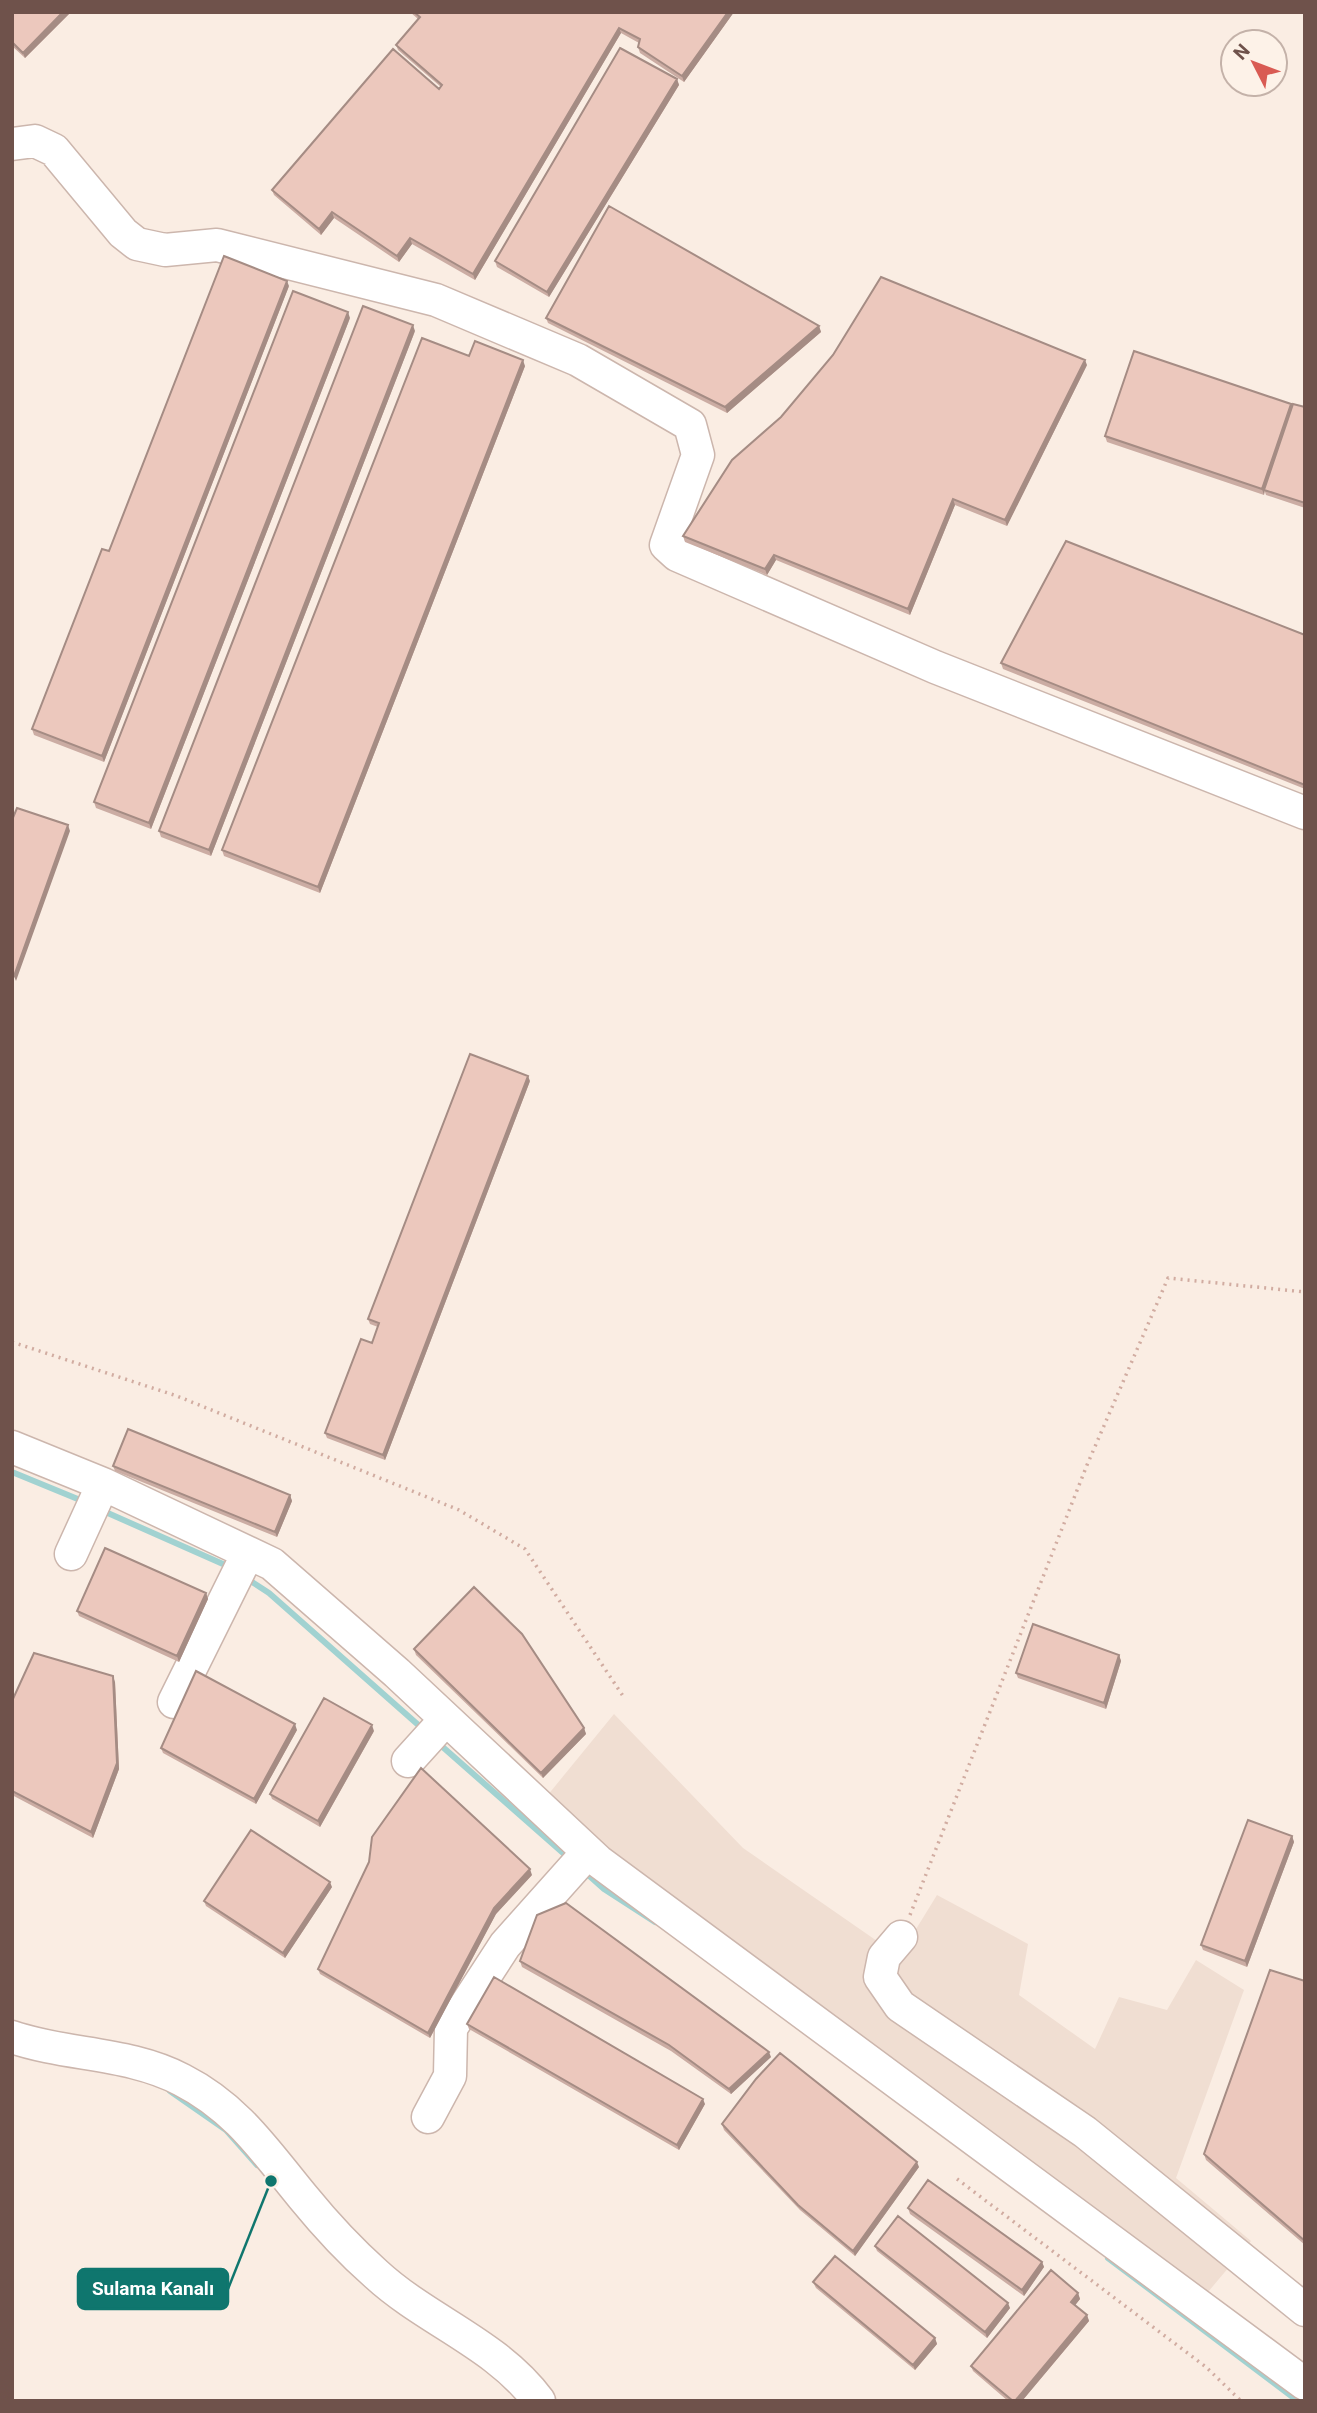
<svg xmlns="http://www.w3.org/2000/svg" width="1317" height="2413" font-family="Roboto,sans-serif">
<rect width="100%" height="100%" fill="#faede3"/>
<path fill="#f0ded2" d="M 614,1714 L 743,1848 L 877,1941 L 905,1947 L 937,1895 L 1028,1944 L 1019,1995 L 1095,2049 L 1119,1997 L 1167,2010 L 1196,1960 L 1244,1990 L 1176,2178 L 1251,2241 L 1208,2292 L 659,1893 L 547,1796 Z"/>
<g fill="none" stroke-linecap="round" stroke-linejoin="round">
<path stroke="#a1d2d1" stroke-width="6" d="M 12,1472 L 85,1502
M 101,1510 L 232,1568
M 246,1578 L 269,1593 L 424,1730
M 437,1742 L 571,1860
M 585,1872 L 604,1889 L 655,1922
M 170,2091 L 226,2130 L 257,2165
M 1108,2258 L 1298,2401"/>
<g stroke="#ccb6ad" stroke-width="35">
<path id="minor" d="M 12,144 L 35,141 L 54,150 L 123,233 L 137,244 L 165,250 L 217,245 L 436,300 L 578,360 L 690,425 L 698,455 L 666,545 L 677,555 L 935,667 L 1305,813
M 12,1447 L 103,1484 L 272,1564 L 397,1673 L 598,1861 L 1305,2384
M 71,1554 L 103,1484
M 174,1702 L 248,1553
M 408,1761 L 446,1719
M 901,1937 L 884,1957 L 880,1977 L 900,2006 L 1085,2132 L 1305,2310
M 12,2037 C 67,2056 129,2052 182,2080 C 237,2108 265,2151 303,2197 C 325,2224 350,2251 376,2274 C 427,2321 497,2344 539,2401
M 428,2117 L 450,2076 L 451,2028 L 505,1945 L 588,1852"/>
</g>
<path stroke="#d1aca1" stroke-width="3.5" stroke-dasharray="2 5" stroke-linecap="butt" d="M 12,1342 L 177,1396 L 459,1510 L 525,1549 L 623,1696
M 910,1915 L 1087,1465 L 1168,1278 L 1305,1292
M 957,2179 L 1206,2367 L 1241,2401"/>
<use href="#minor" stroke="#fff" stroke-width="32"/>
</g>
<path fill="#cbaca3" d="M 12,12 L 71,12 L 25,58 L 12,46 Z
M 410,12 L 734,12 L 684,82 L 640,53 L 638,47 L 639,43 L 621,33 L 475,280 L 412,244 L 399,262 L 334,218 L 321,235 L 274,195 L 272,190 L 441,87 L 398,50 L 396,45 L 418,19 Z
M 677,79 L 679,85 L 549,297 L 497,267 L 495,261 Z
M 289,286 L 104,762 L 34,735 L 32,729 L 109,551 Z
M 350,318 L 151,829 L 96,808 L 94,802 Z
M 546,318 L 819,326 L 821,332 L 727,413 L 548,323 Z
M 415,331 L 211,856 L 161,837 L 159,831 Z
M 469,356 L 525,366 L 320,893 L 224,856 L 222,850 Z
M 1087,365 L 1007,526 L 955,505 L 910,615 L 776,560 L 767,575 L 685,542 L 683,536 Z
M 1292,407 L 1305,407 L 1305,508 L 1266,495 L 1265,492 L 1264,495 L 1107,442 L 1105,436 Z
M 1305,635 L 1305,789 L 1003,669 L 1001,663 Z
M 530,1081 L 385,1460 L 327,1438 L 325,1433 L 372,1343 L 378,1327 L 370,1324 L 368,1319 Z
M 113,1466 L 290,1495 L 292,1501 L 277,1537 L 115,1471 Z
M 206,1593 L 208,1599 L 179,1662 L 79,1616 L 77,1611 Z
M 414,1649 L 584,1728 L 586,1734 L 543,1778 L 416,1655 Z
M 1119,1655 L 1121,1661 L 1106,1709 L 1018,1678 L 1016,1673 Z
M 115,1682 L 119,1769 L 93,1838 L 12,1795 L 12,1701 Z
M 297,1730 L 256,1804 L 163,1753 L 161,1748 Z
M 374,1731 L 320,1827 L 272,1799 L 270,1794 Z
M 1292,1836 L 1294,1842 L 1247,1967 L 1203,1950 L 1201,1945 Z
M 532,1875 L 496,1914 L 430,2038 L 320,1974 L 318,1969 Z
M 332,1887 L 285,1958 L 206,1906 L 204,1901 Z
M 520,1961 L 771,2057 L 731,2094 L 671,2051 L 522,1967 Z
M 1305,1981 L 1305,2245 L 1206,2160 L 1204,2154 Z
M 467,2024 L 705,2104 L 679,2150 L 469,2029 Z
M 722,2124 L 919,2167 L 855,2256 L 800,2210 L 724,2130 Z
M 908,2208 L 1042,2262 L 1044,2267 L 1024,2296 L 910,2214 Z
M 875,2246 L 1010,2308 L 987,2338 L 877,2251 Z
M 813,2282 L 935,2338 L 937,2344 L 915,2370 L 816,2288 Z
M 1078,2293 L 1080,2299 L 1075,2305 L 1087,2315 L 1089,2321 L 1022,2401 L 1008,2401 L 973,2371 L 971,2366 Z"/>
<path fill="#a58c84" d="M 63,12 L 71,12 L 25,58 L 23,53 Z
M 728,12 L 734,12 L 684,82 L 682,76 Z
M 619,28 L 621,33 L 475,280 L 473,274 Z
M 677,79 L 679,85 L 549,297 L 547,292 Z
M 332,212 L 334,218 L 321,235 L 319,229 Z
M 410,238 L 412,244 L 399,262 L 397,256 Z
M 287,281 L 289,286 L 104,762 L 102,756 Z
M 348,312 L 350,318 L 151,829 L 149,823 Z
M 413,325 L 415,331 L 211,856 L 209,850 Z
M 819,326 L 821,332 L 727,413 L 725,407 Z
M 523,360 L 525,366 L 320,893 L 318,887 Z
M 1085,360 L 1087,365 L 1007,526 L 1005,520 Z
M 1291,404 L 1293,409 L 1264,490 L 1264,495 L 1262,489 Z
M 953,499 L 955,505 L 910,615 L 908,609 Z
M 774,555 L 776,560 L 767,575 L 765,569 Z
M 68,825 L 70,831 L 16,981 L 14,976 Z
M 528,1076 L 530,1081 L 385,1460 L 383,1455 Z
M 290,1495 L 292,1501 L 277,1537 L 275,1532 Z
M 206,1593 L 208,1599 L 179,1662 L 177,1656 Z
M 1119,1655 L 1121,1661 L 1106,1709 L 1104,1703 Z
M 113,1676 L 115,1682 L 119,1769 L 93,1838 L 91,1832 Z
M 295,1724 L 297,1730 L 256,1804 L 254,1799 Z
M 372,1725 L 374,1731 L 320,1827 L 318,1821 Z
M 584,1728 L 586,1734 L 543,1778 L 541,1773 Z
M 1292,1836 L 1294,1842 L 1247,1967 L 1245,1961 Z
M 530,1869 L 532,1875 L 496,1914 L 430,2038 L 428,2033 L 494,1908 Z
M 330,1882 L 332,1887 L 285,1958 L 283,1953 Z
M 769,2052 L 771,2057 L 731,2094 L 729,2089 Z
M 703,2099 L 705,2104 L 679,2150 L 677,2145 Z
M 917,2162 L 919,2167 L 855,2256 L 853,2251 Z
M 1042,2262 L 1044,2267 L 1024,2296 L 1022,2290 Z
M 1078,2293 L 1080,2299 L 1073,2308 L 1071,2302 Z
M 1008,2303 L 1010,2308 L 987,2338 L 985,2332 Z
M 1087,2315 L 1089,2321 L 1022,2401 L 1015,2401 Z
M 935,2338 L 937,2344 L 915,2370 L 913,2365 Z"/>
<path fill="#ecc8bd" stroke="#a58c84" stroke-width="2" d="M 12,12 L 63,12 L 23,53 L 12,42 Z
M 414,12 L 728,12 L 682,76 L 638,47 L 640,39 L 619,28 L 473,274 L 410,238 L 397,256 L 332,212 L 319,229 L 272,190 L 393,49 L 439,89 L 442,85 L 396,45 L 420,17 Z
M 620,48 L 677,79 L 547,292 L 495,261 Z
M 609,206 L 819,326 L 725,407 L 546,318 Z
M 224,256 L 287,281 L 102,756 L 32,729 L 102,549 L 109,551 Z
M 881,277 L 1085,360 L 1005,520 L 953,499 L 908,609 L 774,555 L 765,569 L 683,536 L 732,460 L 781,417 L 833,355 Z
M 293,291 L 348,312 L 149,823 L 94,802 Z
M 363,306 L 413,325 L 209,850 L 159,831 Z
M 422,338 L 469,356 L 475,341 L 523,360 L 318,887 L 222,850 Z
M 1134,351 L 1291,404 L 1262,489 L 1105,436 Z
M 1293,404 L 1305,407 L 1305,503 L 1264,490 Z
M 1066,541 L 1305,635 L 1305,785 L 1001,663 Z
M 17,808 L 68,825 L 14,976 L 12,975 L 12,820 Z
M 470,1054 L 528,1076 L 383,1455 L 325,1433 L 361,1339 L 372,1343 L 379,1323 L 368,1319 Z
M 128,1429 L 290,1495 L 275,1532 L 113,1466 Z
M 105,1548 L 206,1593 L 177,1656 L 77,1611 Z
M 474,1587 L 522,1634 L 584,1728 L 541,1773 L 414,1649 Z
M 1033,1624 L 1119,1655 L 1104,1703 L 1016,1673 Z
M 34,1653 L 113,1676 L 117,1763 L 91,1832 L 12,1791 L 12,1701 Z
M 196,1671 L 295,1724 L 254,1799 L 161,1748 Z
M 324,1698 L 372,1725 L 318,1821 L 270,1794 Z
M 421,1768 L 530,1869 L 494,1908 L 428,2033 L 318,1969 L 369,1862 L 372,1837 Z
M 1248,1820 L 1292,1836 L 1245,1961 L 1201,1945 Z
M 251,1830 L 330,1882 L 283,1953 L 204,1901 Z
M 566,1903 L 769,2052 L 729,2089 L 669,2045 L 520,1961 L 537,1915 Z
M 1270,1970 L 1305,1981 L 1305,2241 L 1204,2154 Z
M 494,1977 L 703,2099 L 677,2145 L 467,2024 Z
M 780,2053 L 917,2162 L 853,2251 L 798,2205 L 722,2124 L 756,2079 Z
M 928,2180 L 1042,2262 L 1022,2290 L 908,2208 Z
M 898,2216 L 1008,2303 L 985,2332 L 875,2246 Z
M 835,2256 L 935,2338 L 913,2365 L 813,2282 Z
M 1051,2270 L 1078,2293 L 1071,2302 L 1087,2315 L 1015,2401 L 1013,2401 L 971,2366 Z"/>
<path fill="none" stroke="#0f766e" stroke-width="2.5" d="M271 2181L228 2289"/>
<circle fill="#0f766e" stroke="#fdf2e8" stroke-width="2.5" cx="271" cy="2181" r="7"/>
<rect fill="#0f766e" stroke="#0f766e" stroke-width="2.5" x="78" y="2269" width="150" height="40" rx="7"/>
<g font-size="19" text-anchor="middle" font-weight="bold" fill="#fff">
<text x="153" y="2295">Sulama Kanalı</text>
</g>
<rect width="1317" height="2413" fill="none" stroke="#6f524b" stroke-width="28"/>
<g transform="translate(1254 63) rotate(312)"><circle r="33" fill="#fdf2e8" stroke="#c4b2a9" stroke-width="2"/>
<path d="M0-5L12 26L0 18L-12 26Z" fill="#d95b53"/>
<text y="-10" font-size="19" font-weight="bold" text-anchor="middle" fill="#6f524b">N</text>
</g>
</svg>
